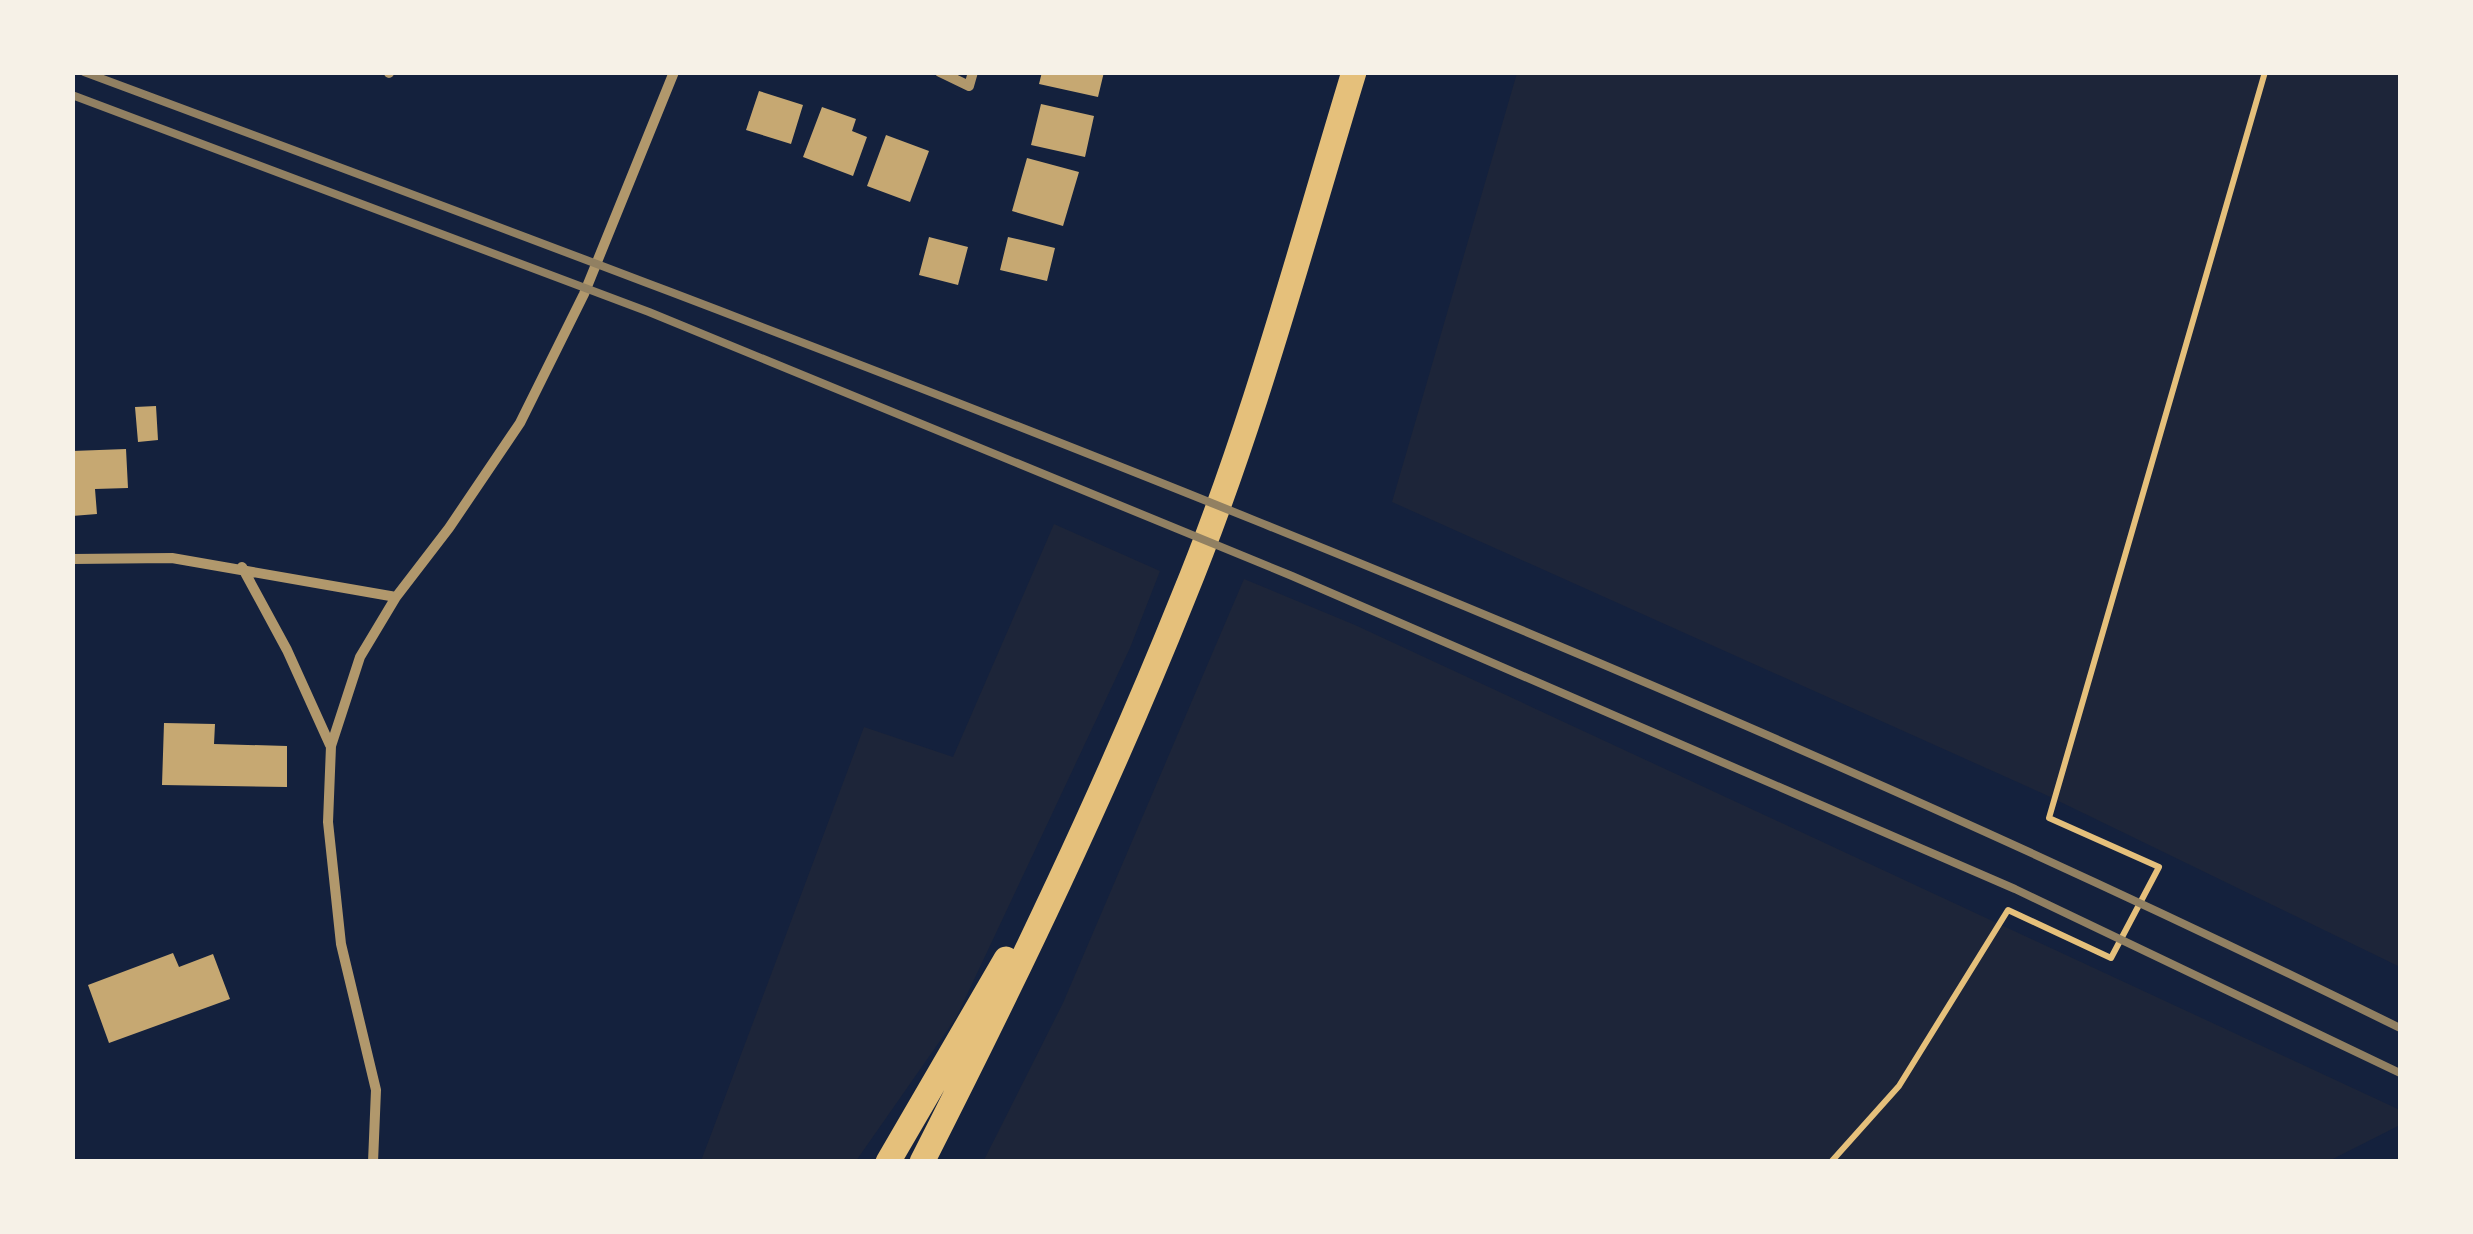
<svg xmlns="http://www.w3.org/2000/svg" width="2473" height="1234" font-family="'Asap Condensed',sans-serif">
<rect width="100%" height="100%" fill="#14213d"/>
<path fill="#1d2539" d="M 1517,73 L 2400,73 L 2400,967 L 2044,794 L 1392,502 Z
M 1054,524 L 1160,571 L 1130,648 L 956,1018 L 856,1161 L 701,1161 L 864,727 L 953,757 Z
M 1244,579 L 1355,625 L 2400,1110 L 2400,1125 L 2327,1162 L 983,1162 L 1063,1003 Z"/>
<path fill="#c6a872" d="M 1042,72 L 1104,72 L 1098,97 L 1039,84 Z
M 759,91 L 803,105 L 791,144 L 746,130 Z
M 1041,104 L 1094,116 L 1085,157 L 1031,145 Z
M 822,107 L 856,119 L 852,131 L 867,137 L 853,176 L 803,157 Z
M 886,135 L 929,151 L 910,202 L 867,186 Z
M 1027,158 L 1079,172 L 1063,226 L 1012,211 Z
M 929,237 L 968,247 L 958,285 L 919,275 Z
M 1008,237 L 1055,248 L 1047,281 L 1000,270 Z
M 156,406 L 158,440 L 138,442 L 135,407 Z
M 126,449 L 128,488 L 95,489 L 97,514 L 72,516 L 72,451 Z
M 164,723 L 215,724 L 214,744 L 287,746 L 287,787 L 162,785 Z
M 173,953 L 179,967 L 213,954 L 230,999 L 109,1043 L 88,985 Z"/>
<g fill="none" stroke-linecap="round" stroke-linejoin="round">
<path stroke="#e5c07b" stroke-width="6" d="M 1831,1162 L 1899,1086 L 2008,910 L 2111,958 L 2159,867 L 2049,818 L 2265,72"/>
<path stroke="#b1986c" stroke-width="10" d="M 940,72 L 969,86 L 973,72
M 389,73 L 389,72
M 72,559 L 172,558 L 396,597
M 242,567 L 287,650 L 330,745
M 373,1162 L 376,1090 L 341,944 L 328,822 L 331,746 L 360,657 L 396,597 L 449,528 L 520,423 L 584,294 L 674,72"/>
<path stroke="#e5c07b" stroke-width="25" d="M 888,1162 L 1006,959
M 922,1162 C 1016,977 1106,790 1183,598 C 1253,428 1300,249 1354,72"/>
<path stroke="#918062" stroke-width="8" d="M 84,72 C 867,363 1651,658 2400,1028
M 72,95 L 649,312 L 1292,576 L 2015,889 L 2400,1073"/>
</g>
<rect width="2473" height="1234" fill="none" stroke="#f6f1e7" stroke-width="150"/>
</svg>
